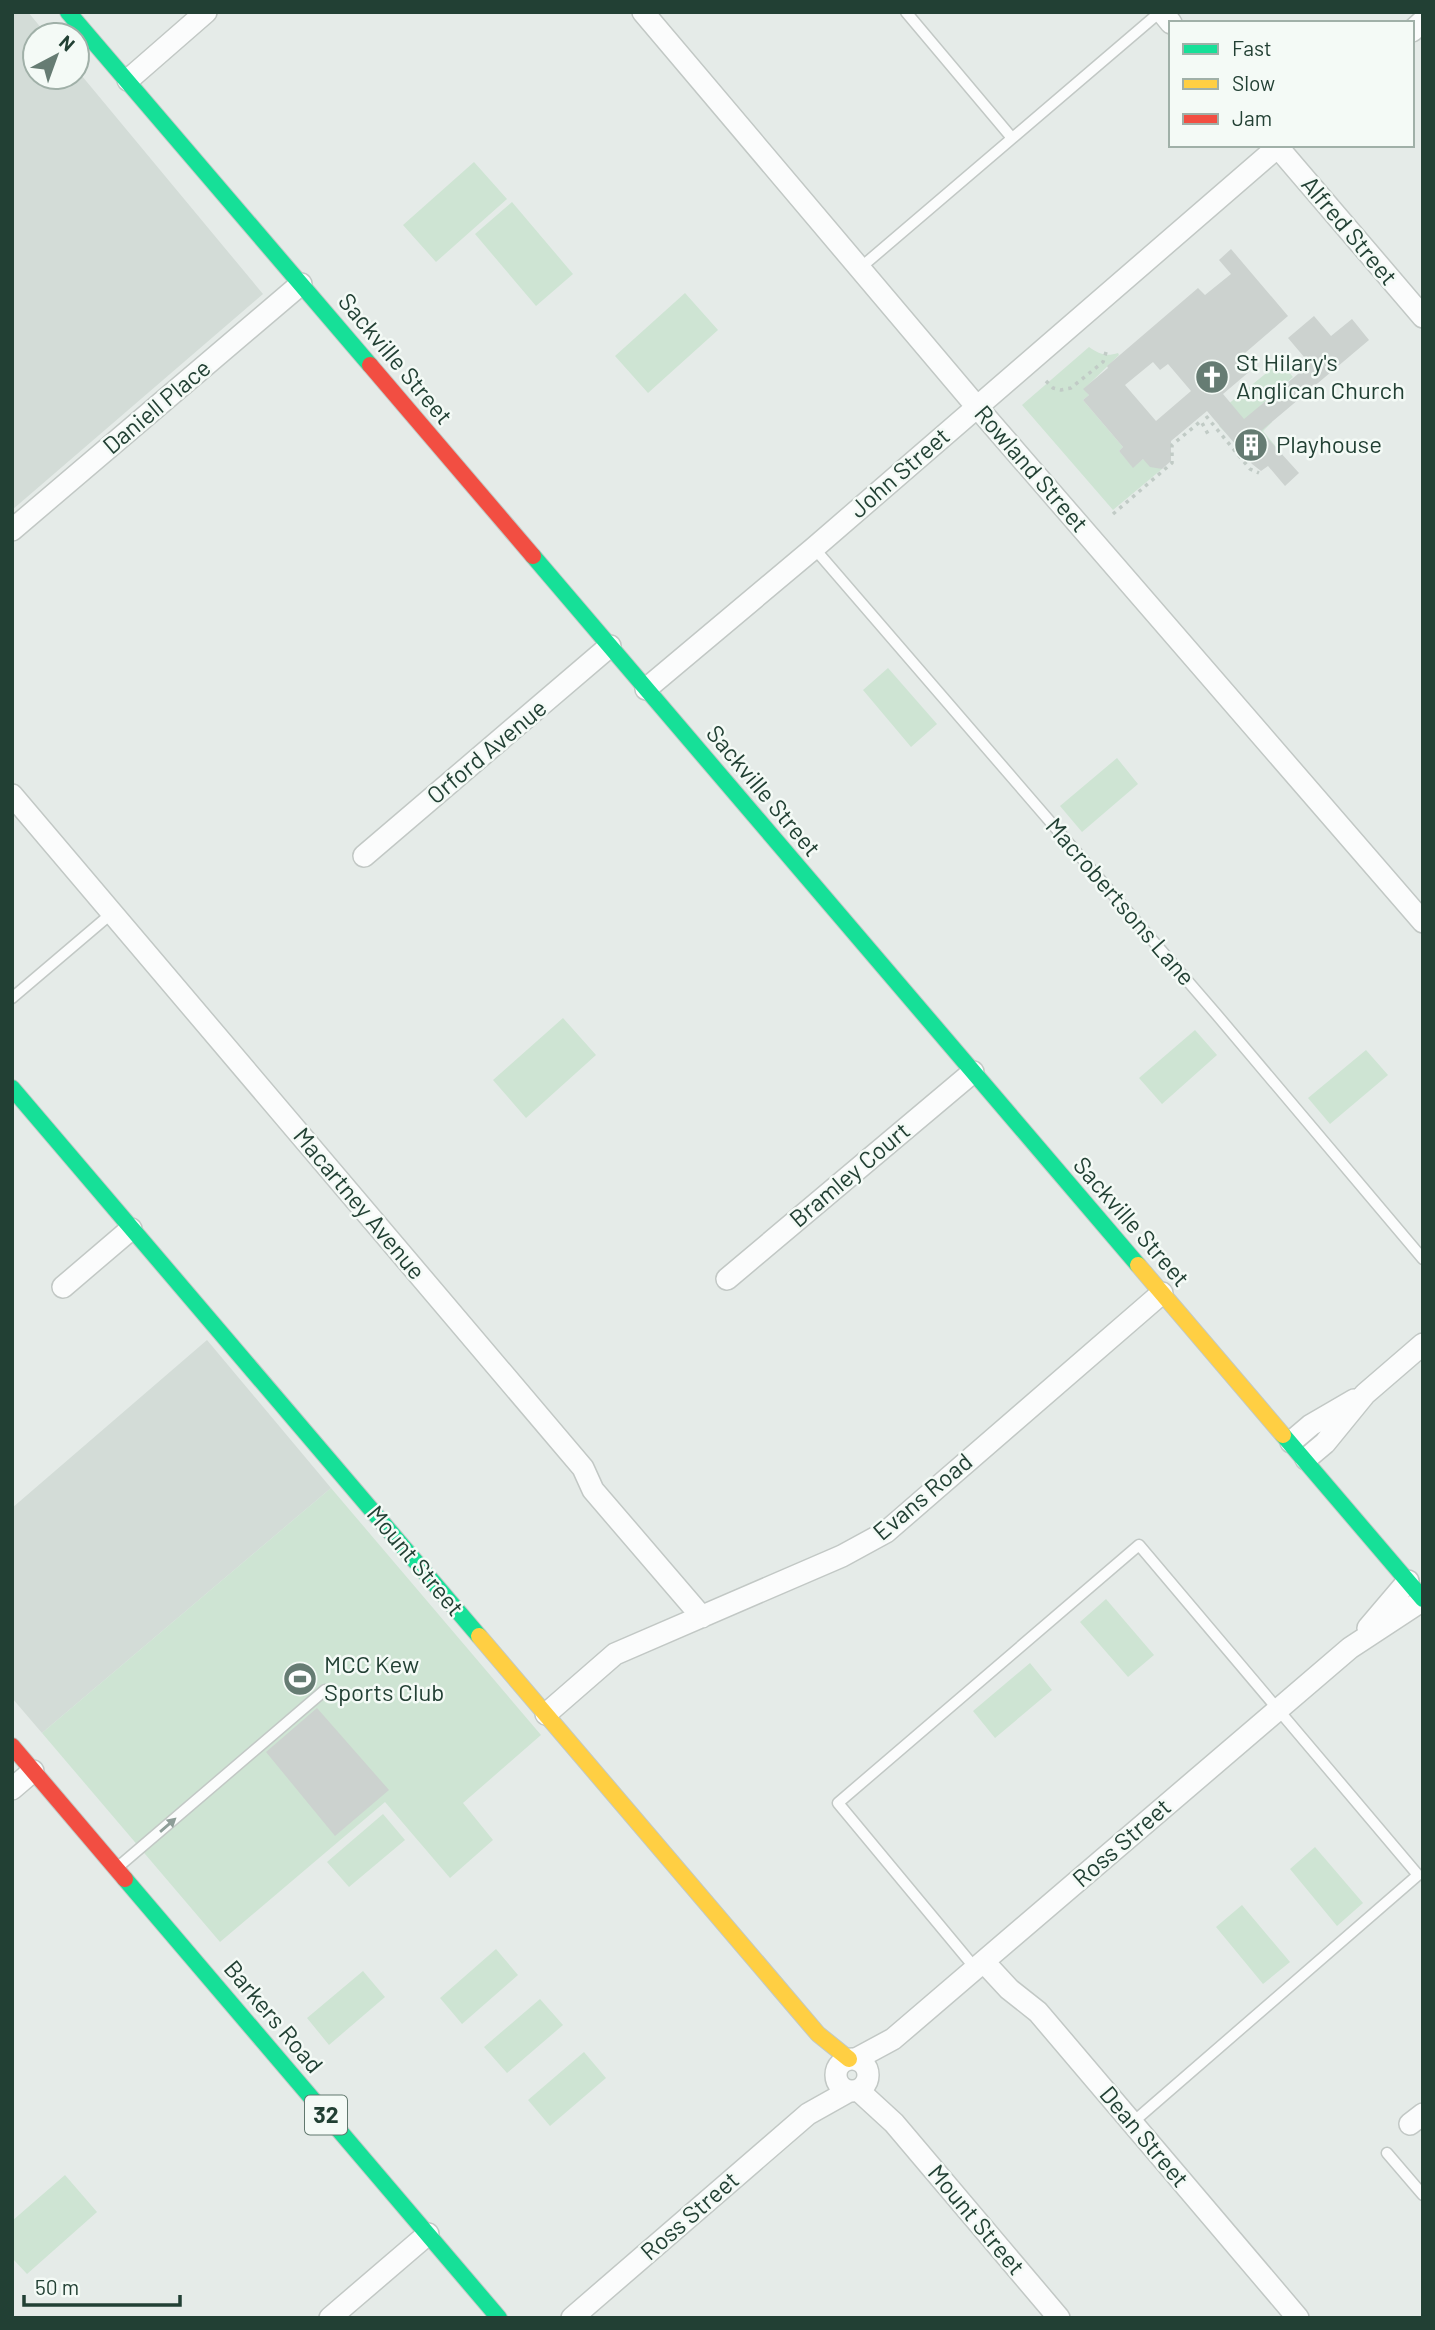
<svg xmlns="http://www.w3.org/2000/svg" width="1435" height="2330" font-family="Barlow,sans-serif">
<rect width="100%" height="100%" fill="#e5ebe8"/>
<path fill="#d3dcd7" d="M 12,12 L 28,12 L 47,35 L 35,35 L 35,77 L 77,77 L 77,70 L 263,294 L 12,510 Z
M 207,1340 L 331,1488 L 42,1733 L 12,1698 L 12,1508 Z"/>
<path fill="#cee4d3" d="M 474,162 L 507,199 L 436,262 L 403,225 Z
M 512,202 L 573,274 L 536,306 L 475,234 Z
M 685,293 L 718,330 L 648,393 L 615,356 Z
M 1089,347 C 1099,354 1106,357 1118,353 L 1119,355 L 1084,389 L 1089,395 L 1083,400 L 1123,447 L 1119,451 L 1133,467 L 1143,459 L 1162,469 L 1113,510 L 1022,405 Z
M 1280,362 L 1293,377 L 1259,407 L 1272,422 L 1263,431 L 1282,454 L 1225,432 L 1219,426 L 1227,405 Z
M 888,668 L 937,724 L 911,747 L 863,690 Z
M 1117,758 L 1138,784 L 1082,832 L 1060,806 Z
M 563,1018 L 596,1055 L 526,1118 L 493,1080 Z
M 1195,1030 L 1217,1055 L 1162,1104 L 1139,1078 Z
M 1366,1050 L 1388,1075 L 1330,1124 L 1308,1098 Z
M 331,1488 L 541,1735 L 463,1803 L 493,1840 L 450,1878 L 385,1802 L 220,1942 L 42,1733 Z
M 1106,1599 L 1154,1655 L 1128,1677 L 1080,1622 Z
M 1030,1663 L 1052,1690 L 995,1738 L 973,1711 Z
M 383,1814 L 405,1840 L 349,1887 L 327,1862 Z
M 1315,1847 L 1363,1903 L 1337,1926 L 1290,1869 Z
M 1242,1905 L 1290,1962 L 1263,1984 L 1216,1927 Z
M 496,1949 L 518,1975 L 462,2024 L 440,1998 Z
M 363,1971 L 385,1997 L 329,2045 L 307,2018 Z
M 540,1999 L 563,2025 L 507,2073 L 484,2047 Z
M 584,2052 L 606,2078 L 550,2126 L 528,2100 Z
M 65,2175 L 97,2212 L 27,2274 L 12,2258 L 12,2221 Z"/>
<path fill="#ccd2cf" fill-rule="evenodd" d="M 1231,249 L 1288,316 L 1245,353 L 1256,366 L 1223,394 L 1244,419 L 1310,364 L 1288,338 L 1314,316 L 1331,336 L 1352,319 L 1369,340 L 1261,431 L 1299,473 L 1285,486 L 1268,466 L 1261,471 L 1252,464 L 1207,411 L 1171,441 L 1171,461 L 1162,469 L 1150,467 L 1143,459 L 1133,468 L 1119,451 L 1123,447 L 1083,400 L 1089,395 L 1083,389 L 1108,368 L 1107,366 L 1198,288 L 1205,295 L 1231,274 L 1219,260 ZM 1153,362 L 1160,370 L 1168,364 L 1191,391 L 1156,421 L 1125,385 Z
M 317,1708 L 389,1790 L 335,1836 L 266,1752 Z"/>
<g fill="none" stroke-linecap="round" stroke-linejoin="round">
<g stroke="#c2c8c5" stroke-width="13">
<path id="lane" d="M 906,12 L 1012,138
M 859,269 L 1160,12
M 814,548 L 1217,1015 L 1423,1259
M 12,998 L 112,913
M 118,1867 L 325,1690 L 333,1693
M 975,1968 L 838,1803 L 1139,1545 L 1418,1875 L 1132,2123
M 1387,2153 L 1423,2195"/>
</g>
<g stroke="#c2c8c5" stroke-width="24">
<path id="street" d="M 643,12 L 977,407 L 1423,922
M 1162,12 L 1171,23
M 1412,31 L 1423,21
M 128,80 L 206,12
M 1276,145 L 1423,317
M 12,530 L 301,284
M 646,689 L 814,548 L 1280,145
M 12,795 L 583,1468 L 593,1490 L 702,1617
M 364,856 L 610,646
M 727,1279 L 973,1072
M 63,1287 L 131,1229
M 1291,1442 L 1311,1425 L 1354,1400
M 1306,1459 L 1325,1443 L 1365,1394 L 1423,1344
M 1368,1628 L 1408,1581
M 546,1714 L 615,1654 L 842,1556 L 886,1532 L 1162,1293
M 12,1789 L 33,1771
M 984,1962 L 1009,1989 L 1038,2012 L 1298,2318
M836 2075a16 16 0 1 1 32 0a16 16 0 1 1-32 0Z
M 856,2059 L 893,2039 L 1350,1648 L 1423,1600
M 858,2090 L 894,2123 L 1059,2318
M 1410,2124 L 1423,2114
M 330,2318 L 428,2234
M 572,2318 L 808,2114 L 849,2091"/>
</g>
<g stroke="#c1c9c5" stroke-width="18">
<path id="fast" d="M 68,12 L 370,365
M 533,556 L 1138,1265
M 12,1088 L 479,1636
M 1283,1435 L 1423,1599
M 125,1879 L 499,2318"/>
</g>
<g stroke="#c1c9c5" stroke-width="18">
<path id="slow" d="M 1138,1265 L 1283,1435
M 479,1636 L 818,2034 L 849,2059"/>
</g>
<g stroke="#c1c9c5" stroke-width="18">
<path id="jam" d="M 370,365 L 533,556
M 12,1746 L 125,1879"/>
</g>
<path stroke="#c1cbc6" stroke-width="3.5" stroke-dasharray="3.5 5" stroke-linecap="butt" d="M 1046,381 L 1053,388 L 1061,390 L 1071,388 L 1103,362 L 1107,349
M 1206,416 L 1250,469 L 1259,473
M 1113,514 L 1172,463 L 1172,445 L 1201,421 L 1208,434"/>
<use href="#lane" stroke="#fbfcfc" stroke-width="10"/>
<use href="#street" stroke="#fbfcfc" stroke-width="21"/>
<use href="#fast" stroke="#16e098" stroke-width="16"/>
<use href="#slow" stroke="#ffcf43" stroke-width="16"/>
<use href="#jam" stroke="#f24e42" stroke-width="16"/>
</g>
<defs><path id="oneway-solid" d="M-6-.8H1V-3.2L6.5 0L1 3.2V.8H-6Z" transform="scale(1.75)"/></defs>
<use fill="#8e9e98" href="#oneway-solid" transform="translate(168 1825) rotate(-41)"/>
<defs>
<g id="church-disc" transform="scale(1.75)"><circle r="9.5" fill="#667c73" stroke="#f4faf6"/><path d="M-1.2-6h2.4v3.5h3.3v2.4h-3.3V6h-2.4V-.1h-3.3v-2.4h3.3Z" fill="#fff"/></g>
<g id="building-disc" transform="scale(1.75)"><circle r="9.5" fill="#667c73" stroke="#f4faf6"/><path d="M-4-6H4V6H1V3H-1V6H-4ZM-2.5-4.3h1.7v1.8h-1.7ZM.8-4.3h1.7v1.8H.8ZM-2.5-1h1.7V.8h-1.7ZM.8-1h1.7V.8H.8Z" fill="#fff"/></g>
<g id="stadium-disc" transform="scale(1.75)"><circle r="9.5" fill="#667c73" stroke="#f4faf6"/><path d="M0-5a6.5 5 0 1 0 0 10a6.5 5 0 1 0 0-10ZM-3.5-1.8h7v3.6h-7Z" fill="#fff"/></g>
</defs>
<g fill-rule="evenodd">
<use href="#church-disc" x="1212" y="377"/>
<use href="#building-disc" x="1251" y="445"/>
<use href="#stadium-disc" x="300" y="1679"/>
</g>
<g text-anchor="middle" stroke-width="5" stroke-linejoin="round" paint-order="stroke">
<rect fill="#f4faf6" stroke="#61786e" stroke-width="2" x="305" y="2095.5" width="42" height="39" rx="5"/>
<g font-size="23" font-weight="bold" fill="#224034">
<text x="326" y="2123">32</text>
</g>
<g font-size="24" fill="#224034" stroke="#f4faf6">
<text transform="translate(1349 231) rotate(50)" y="8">Alfred Street</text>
<text transform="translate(395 359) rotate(50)" y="8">Sackville Street</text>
<text transform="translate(157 407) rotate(-40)" y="8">Daniell Place</text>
<text transform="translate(1031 469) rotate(49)" y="8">Rowland Street</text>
<text transform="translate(900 473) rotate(-41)" y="8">John Street</text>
<text transform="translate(487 752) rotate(-40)" y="8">Orford Avenue</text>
<text transform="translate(763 791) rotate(50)" y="8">Sackville Street</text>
<text transform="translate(1120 902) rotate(49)" y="8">Macrobertsons Lane</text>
<text transform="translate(850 1175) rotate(-40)" y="8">Bramley Court</text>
<text transform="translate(359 1204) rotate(50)" y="8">Macartney Avenue</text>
<text transform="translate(1131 1222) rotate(49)" y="8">Sackville Street</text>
<text transform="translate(923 1497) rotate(-40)" y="8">Evans Road</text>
<text transform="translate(415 1561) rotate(50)" y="8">Mount Street</text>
<text transform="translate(1122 1843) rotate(-41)" y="8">Ross Street</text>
<text transform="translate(273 2017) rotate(50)" y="8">Barkers Road</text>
<text transform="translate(1144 2137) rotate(50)" y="8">Dean Street</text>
<text transform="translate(690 2216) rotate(-41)" y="8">Ross Street</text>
<text transform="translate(976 2220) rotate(50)" y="8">Mount Street</text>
</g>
<g font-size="24" fill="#224034" stroke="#f4faf6" text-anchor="start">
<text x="1236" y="371">St Hilary's<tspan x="1236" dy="28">Anglican Church</tspan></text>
<text x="1276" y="453">Playhouse</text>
<text x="324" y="1673">MCC Kew<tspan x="324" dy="28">Sports Club</tspan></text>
</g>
</g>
<rect width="1435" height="2330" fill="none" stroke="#224034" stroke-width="28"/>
<rect x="1169" y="21" width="245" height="126" fill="#f4faf6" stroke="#a0b0a8" stroke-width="2"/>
<rect x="1183" y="44" width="35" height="10" fill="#16e098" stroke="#a0b0a8" stroke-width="2"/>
<text x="1232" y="56" font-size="21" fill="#224034">Fast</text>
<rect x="1183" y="79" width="35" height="10" fill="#ffcf43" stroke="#a0b0a8" stroke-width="2"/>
<text x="1232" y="91" font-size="21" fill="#224034">Slow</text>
<rect x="1183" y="114" width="35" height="10" fill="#f24e42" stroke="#a0b0a8" stroke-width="2"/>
<text x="1232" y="126" font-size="21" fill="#224034">Jam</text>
<g transform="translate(56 56) rotate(41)"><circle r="33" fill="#f4faf6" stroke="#a0b0a8" stroke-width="2"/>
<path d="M0-5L12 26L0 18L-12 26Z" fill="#667c73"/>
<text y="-10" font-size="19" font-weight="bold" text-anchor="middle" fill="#224034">N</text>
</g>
<path d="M24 2295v10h156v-10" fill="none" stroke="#224034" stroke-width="3.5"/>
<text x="35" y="2295" font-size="21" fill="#224034" stroke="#f4faf6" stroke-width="5" paint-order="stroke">50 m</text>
</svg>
